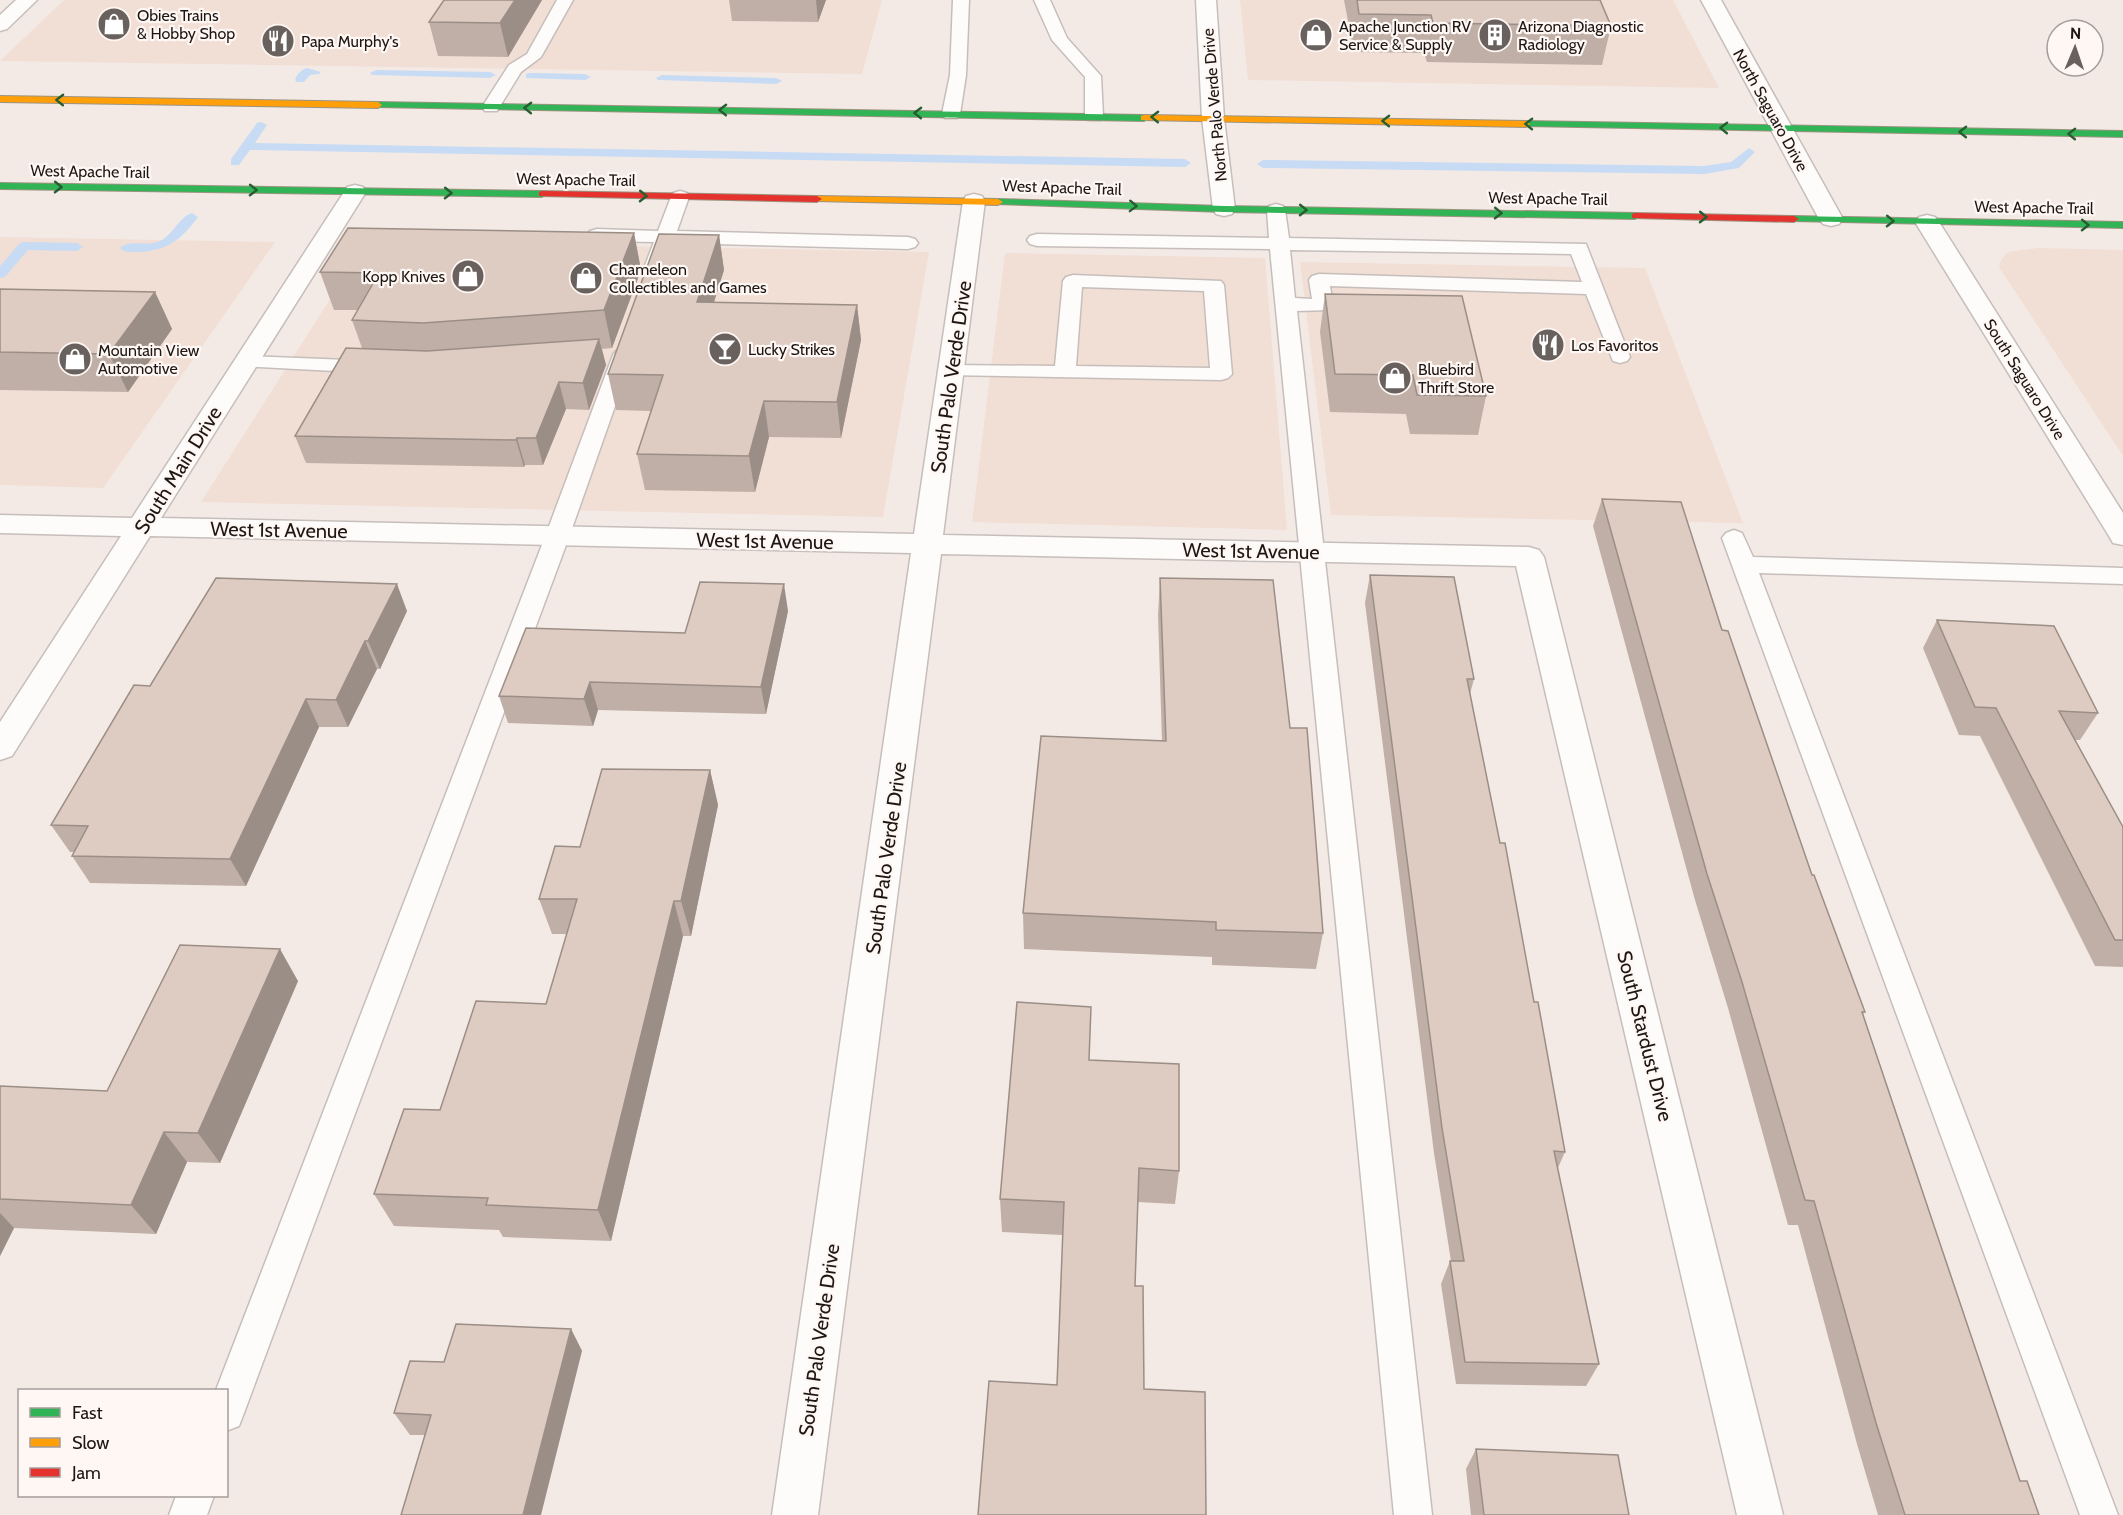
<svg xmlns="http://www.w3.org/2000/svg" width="2123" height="1515" font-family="Cabin,sans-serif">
<rect width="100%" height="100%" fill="#f4eae5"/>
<path fill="#f1ded5" d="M 64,0 L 882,0 L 862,74 L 0,61 Z
M 1240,0 L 1673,0 L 1719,88 L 1248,80 Z
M 0,237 L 275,242 L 103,488 L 0,485 Z
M 367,241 L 929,252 L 883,517 L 201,502 Z
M 2038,248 L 2123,250 L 2123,456 L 1999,267 L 2001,260 L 2008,252 Z
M 1005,253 L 1265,258 L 1287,530 L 972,522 Z
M 1300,262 L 1645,268 L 1743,523 L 1331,515 Z"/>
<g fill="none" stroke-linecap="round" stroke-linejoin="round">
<path fill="#c7dbf4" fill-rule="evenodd" d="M 307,68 L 321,72 L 319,74 L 310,75 L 304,82 L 296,82 C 293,77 302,69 307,68 Z
M 376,70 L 490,72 L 496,75 L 490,78 L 372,75 L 370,73 Z
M 530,73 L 585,74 L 591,77 L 585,80 L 526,78 L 526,74 Z
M 662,75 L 776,78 L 782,81 L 776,84 L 658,80 L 656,78 Z
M 261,122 L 267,125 L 255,143 L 1185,159 L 1191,163 L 1185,167 L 250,150 L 239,165 L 231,165 L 231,159 L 257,123 Z
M 1749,148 L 1755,152 L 1739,168 L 1704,174 L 1263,168 L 1257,164 L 1263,160 L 1704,166 L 1731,162 Z
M 192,213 L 198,217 C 181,240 167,251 138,252 C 130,252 125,253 120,248 C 129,239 148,247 160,241 C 173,235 179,217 192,213 Z
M 25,242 L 77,243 L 83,247 L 77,251 L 28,250 L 5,277 L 0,278 L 0,266 L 20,243 Z"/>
<g stroke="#c6beba" stroke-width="3">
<path id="lane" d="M 557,0 L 573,0 L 541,57 L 521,72 L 497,111 L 485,111 L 482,107 L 509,65 L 527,54 Z
M 953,0 L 969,0 L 966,75 L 960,114 L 957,118 L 945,118 L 942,114 L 950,75 Z
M 1034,0 L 1050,0 L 1067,38 L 1101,76 L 1103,116 L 1100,120 L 1088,120 L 1085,116 L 1085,77 L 1052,40 Z
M 680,191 L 687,193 L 689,197 L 677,231 L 908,237 L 915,239 L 918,243 L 915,247 L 908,249 L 673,243 L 661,272 L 647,272 L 644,268 L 654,242 L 597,241 L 590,239 L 587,235 L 590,231 L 597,229 L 658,231 L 671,197 L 673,193 Z
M 1276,204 L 1283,206 L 1285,210 L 1289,238 L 1586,244 L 1630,357 L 1627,361 L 1620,363 L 1613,361 L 1586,294 L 1330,286 L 1333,306 L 1330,310 L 1297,311 L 1432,1515 L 1394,1515 L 1270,249 L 1037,246 L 1030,244 L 1027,240 L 1030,236 L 1037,234 L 1269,238 L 1267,210 L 1269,206 ZM 1290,250 L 1571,254 L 1582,282 L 1319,274 L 1312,276 L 1309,280 L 1312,299 L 1295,298 Z
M 1073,275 L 1221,281 L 1224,285 L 1232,374 L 1228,378 L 1221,380 L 945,375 L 941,371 L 945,367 L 952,365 L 1055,366 L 1063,281 L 1066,277 ZM 1082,287 L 1204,291 L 1210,368 L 1076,366 Z
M 623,349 L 630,351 L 633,355 L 569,537 L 244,1413 L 239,1426 L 226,1431 L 226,1390 L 216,1390 L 545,537 L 613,355 L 616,351 Z
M 245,356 L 373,361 L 380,363 L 384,367 L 380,371 L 373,373 L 238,366 L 234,362 L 238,358 Z
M 1734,530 L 1742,533 L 1753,557 L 2123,568 L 2123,584 L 1759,573 L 2118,1515 L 2080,1515 L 1722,538 L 1726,533 Z
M 176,1496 L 214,1496 L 207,1515 L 169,1515 Z"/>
</g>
<g stroke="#c6beba" stroke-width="3">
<path id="street" d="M 16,0 L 37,0 L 7,29 L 0,31 L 0,15 Z
M 1196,0 L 1216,0 L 1224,118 L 1235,209 L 1232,214 L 1224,216 L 1216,214 L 1213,209 L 1202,118 Z
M 1701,0 L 1721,0 L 1843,219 L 1839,224 L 1831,226 L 1823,224 L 1819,219 Z
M 355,185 L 363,187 L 366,192 L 161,518 L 914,534 L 963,201 L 966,196 L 974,194 L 982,196 L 985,201 L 943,535 L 1529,547 L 1539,550 L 1544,557 L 1783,1515 L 1737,1515 L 1516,566 L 941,554 L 818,1515 L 772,1515 L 911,553 L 150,536 L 12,756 L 0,760 L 0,722 L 121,536 L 0,533 L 0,515 L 132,518 L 344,192 L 347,187 Z
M 1927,215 L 1935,217 L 1939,222 L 2123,513 L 2123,545 L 2113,543 L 2109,536 L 1915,222 L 1919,217 Z"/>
</g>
<g stroke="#9c9381" stroke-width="2">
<path id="fast" d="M 378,102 L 1144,115 L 1148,118 L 1144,121 L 375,107 L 375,103 Z
M 1526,121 L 2123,131 L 2123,137 L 1523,126 L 1522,124 Z
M 0,183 L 542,191 L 547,194 L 542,197 L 0,189 Z
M 998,199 L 1224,206 L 1635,213 L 1640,216 L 1635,219 L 1224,212 L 995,204 L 995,200 Z
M 1794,216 L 2123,222 L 2123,228 L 1791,221 L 1791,217 Z"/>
</g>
<g stroke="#9c9381" stroke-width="2">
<path id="slow" d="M 0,96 L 378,102 L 382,105 L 378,108 L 0,102 Z
M 1144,115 L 1526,121 L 1530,124 L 1526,127 L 1141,120 L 1141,116 Z
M 817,196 L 998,199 L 1003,202 L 998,205 L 814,201 L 814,197 Z"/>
</g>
<g stroke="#9c9381" stroke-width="2">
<path id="jam" d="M 542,191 L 817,196 L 822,199 L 817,202 L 539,196 L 539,192 Z
M 1635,213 L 1794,216 L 1799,219 L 1794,222 L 1632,218 L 1632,214 Z"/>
</g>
<use href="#lane" fill="#fdfcfb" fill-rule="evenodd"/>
<use href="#street" fill="#fdfcfb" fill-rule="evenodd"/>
<use href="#fast" fill="#30b455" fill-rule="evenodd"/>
<use href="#slow" fill="#ff9f0a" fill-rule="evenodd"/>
<use href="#jam" fill="#e5322d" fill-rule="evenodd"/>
</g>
<path fill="#bfafa6" d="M 444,0 L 542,0 L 508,57 L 438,56 L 429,22 Z
M 729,0 L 826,0 L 818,22 L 732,21 Z
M 1344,0 L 1600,0 L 1611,26 L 1602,65 L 1427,62 L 1424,53 L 1354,52 Z
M 634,233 L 641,270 L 612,348 L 602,349 L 606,365 L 589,410 L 566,409 L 543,465 L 525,465 L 524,467 L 306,463 L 295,436 L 362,348 L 352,320 L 358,310 L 334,310 L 320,272 Z
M 719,235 L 724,270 L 714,302 L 857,305 L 861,340 L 841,438 L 769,437 L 755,492 L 645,490 L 637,454 L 651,411 L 616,410 L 608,374 Z
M 0,289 L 155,292 L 172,329 L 128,392 L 0,390 Z
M 1325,294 L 1486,396 L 1478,435 L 1410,434 L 1406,414 L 1330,412 L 1320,332 Z
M 1602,499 L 1722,630 L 1812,875 L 1865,1012 L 1863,1014 L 2020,1481 L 2039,1515 L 1878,1515 L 1857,1444 L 1798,1225 L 1788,1225 L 1728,1008 L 1695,900 L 1593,526 Z
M 1370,575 L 1474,679 L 1470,694 L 1500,843 L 1565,1152 L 1557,1170 L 1599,1364 L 1586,1386 L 1456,1384 L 1441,1284 L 1450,1261 L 1451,1261 L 1434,1153 L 1365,603 Z
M 1160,578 L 1290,728 L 1323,933 L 1316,969 L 1212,965 L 1212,957 L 1024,949 L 1023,913 L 1162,741 L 1158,615 Z
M 407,611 L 380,669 L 377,669 L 348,727 L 319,727 L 246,886 L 90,883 L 72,856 L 74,852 L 70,852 L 51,825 L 150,686 Z
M 788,611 L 766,714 L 598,710 L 593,726 L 508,723 L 499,696 L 685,633 Z
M 1937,620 L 2098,713 L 2080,740 L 2075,740 L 2123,827 L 2123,967 L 2095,966 L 1980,736 L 1959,735 L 1923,648 Z
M 710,770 L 718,805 L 691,936 L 683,936 L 611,1241 L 503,1237 L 499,1230 L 394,1226 L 374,1194 L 440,1110 L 546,1004 L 567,934 L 552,934 L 539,899 L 580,847 Z
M 298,981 L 220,1163 L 187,1162 L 156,1234 L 14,1228 L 0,1256 L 0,1086 L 107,1091 Z
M 1090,1060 L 1179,1171 L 1175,1204 L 1138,1202 L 1057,1385 L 1063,1235 L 1002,1232 L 1000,1199 Z
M 571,1329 L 582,1351 L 425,1435 L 410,1435 L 394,1413 L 444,1362 Z
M 1476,1449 L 1629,1515 L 1471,1515 L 1466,1469 Z"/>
<path fill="#9b8e87" d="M 515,0 L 542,0 L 508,57 L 500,23 Z
M 816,0 L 826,0 L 818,22 Z
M 634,233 L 641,270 L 612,348 L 604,310 Z
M 719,235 L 724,270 L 703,337 L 697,302 Z
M 155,292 L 172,329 L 128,392 L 109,354 Z
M 857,305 L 861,340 L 841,438 L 837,402 Z
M 599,339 L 606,365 L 589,410 L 583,383 Z
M 559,382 L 566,409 L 543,465 L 536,438 Z
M 764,401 L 769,437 L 755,492 L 749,456 Z
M 517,438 L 525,465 L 524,467 L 516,440 Z
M 397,584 L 407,611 L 380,669 L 368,641 Z
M 784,584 L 788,611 L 766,714 L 761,687 Z
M 365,641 L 377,669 L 348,727 L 336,700 Z
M 590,682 L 598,710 L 593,726 L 584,699 Z
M 306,699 L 319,727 L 246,886 L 230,859 Z
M 710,770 L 718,805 L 691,936 L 681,901 Z
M 674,901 L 683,936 L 611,1241 L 598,1210 Z
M 280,949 L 298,981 L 220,1163 L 198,1133 Z
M 164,1132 L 187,1162 L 156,1234 L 131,1205 Z
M 0,1213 L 14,1228 L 0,1256 Z
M 571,1329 L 582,1351 L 541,1515 L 523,1515 Z"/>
<path fill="#decbc1" stroke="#9b8e87" stroke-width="1.5" d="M 444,0 L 515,0 L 500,23 L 429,22 Z
M 1357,0 L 1600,0 L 1611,26 L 1433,23 L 1431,15 L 1359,14 Z
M 348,228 L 634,233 L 604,310 L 423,323 L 352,320 L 379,273 L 320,272 Z
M 659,234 L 719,235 L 697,302 L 857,305 L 837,402 L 764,401 L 749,456 L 637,454 L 663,375 L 608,374 Z
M 0,289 L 155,292 L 109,354 L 0,352 Z
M 1325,294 L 1462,296 L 1486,396 L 1417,395 L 1413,375 L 1335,374 Z
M 599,339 L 583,383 L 559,382 L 536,438 L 517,438 L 516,440 L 295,436 L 346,348 L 427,351 Z
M 1602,499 L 1681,502 L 1722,630 L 1728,631 L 1812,875 L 1814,875 L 1865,1012 L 1862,1012 L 2020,1481 L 2027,1481 L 2039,1515 L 1905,1515 L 1876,1423 L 1814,1201 L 1805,1200 L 1742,982 L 1707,874 Z
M 1370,575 L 1454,577 L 1474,679 L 1467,679 L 1500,843 L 1505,843 L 1534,1002 L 1538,1002 L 1565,1152 L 1554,1151 L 1599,1364 L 1465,1362 L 1450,1261 L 1464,1261 L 1442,1128 Z
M 216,578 L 397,584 L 368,641 L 365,641 L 336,700 L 306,699 L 230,859 L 72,856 L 88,826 L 51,825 L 134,685 L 150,686 Z
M 1160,578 L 1273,580 L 1290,728 L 1307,728 L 1323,933 L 1216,930 L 1216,922 L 1023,913 L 1041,736 L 1166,741 Z
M 700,582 L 784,584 L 761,687 L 590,682 L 584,699 L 499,696 L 526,628 L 685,633 Z
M 1937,620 L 2054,626 L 2098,713 L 2059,711 L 2123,827 L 2123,940 L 2115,940 L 1996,708 L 1975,707 Z
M 602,769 L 710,770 L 681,901 L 674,901 L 598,1210 L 486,1205 L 488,1198 L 374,1194 L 404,1109 L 440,1110 L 476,1001 L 546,1004 L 577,899 L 539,899 L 555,846 L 580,847 Z
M 180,945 L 280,949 L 198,1133 L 164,1132 L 131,1205 L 0,1199 L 0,1086 L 107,1091 Z
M 1017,1002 L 1091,1007 L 1089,1060 L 1179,1064 L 1179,1171 L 1139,1168 L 1135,1286 L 1143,1286 L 1144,1389 L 1205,1392 L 1206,1515 L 978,1515 L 989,1381 L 1057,1385 L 1064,1202 L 1000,1199 Z
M 456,1324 L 571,1329 L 523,1515 L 401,1515 L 431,1415 L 394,1413 L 410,1361 L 444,1362 Z
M 1476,1449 L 1618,1455 L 1629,1515 L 1484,1515 Z"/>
<defs><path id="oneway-chevron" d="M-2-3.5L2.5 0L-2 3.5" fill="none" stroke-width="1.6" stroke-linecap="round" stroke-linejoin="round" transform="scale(1.5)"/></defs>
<g stroke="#265e31">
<use href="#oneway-chevron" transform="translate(60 100) rotate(-179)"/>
<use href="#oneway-chevron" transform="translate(528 108) rotate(-179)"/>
<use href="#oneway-chevron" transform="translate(723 110) rotate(-179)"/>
<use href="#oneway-chevron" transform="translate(918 113) rotate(-179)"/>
<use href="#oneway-chevron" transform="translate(1155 117) rotate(-179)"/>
<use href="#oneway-chevron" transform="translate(1386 121) rotate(-179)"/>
<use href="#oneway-chevron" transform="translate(1529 124) rotate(-179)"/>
<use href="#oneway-chevron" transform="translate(1724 128) rotate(-179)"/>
<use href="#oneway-chevron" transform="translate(1963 132) rotate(-179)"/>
<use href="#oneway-chevron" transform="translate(2072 134) rotate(-179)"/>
<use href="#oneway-chevron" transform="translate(58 187) rotate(1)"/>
<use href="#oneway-chevron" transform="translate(253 190) rotate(1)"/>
<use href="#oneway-chevron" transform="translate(448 193) rotate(1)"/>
<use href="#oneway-chevron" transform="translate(643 196) rotate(1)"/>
<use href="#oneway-chevron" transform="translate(1133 206) rotate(2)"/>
<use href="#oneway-chevron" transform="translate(1303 210) rotate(1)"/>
<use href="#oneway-chevron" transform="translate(1498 213) rotate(1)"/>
<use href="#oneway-chevron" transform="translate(1703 217) rotate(1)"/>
<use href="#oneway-chevron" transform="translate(1890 221) rotate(1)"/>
<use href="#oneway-chevron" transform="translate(2085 225) rotate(1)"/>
</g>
<defs>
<g id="shop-disc" transform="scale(1.725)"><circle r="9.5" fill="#68615d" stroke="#fff7f4"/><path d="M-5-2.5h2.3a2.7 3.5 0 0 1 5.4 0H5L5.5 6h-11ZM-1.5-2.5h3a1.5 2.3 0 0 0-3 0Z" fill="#fff"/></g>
<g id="building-disc" transform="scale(1.725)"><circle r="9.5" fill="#68615d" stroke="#fff7f4"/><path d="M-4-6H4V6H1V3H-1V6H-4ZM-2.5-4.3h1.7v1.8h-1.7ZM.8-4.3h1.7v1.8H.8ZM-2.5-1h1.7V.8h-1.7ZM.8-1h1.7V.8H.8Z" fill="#fff"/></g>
<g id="restaurant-disc" transform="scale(1.725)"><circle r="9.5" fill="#68615d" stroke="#fff7f4"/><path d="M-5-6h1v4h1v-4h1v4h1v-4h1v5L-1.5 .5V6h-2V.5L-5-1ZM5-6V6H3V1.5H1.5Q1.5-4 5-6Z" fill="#fff"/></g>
<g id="bar-disc" transform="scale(1.725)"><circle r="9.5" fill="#68615d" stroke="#fff7f4"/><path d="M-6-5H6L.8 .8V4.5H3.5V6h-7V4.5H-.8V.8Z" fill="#fff"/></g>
</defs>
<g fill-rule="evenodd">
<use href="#shop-disc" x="114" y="24"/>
<use href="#shop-disc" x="1316" y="35"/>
<use href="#building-disc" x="1495" y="35"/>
<use href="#restaurant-disc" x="278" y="41"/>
<use href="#shop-disc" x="468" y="276"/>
<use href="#shop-disc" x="586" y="278"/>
<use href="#restaurant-disc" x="1548" y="345"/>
<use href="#bar-disc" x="725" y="349"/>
<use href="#shop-disc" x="75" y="359"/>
<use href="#shop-disc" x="1395" y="378"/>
</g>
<g text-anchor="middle" stroke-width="4.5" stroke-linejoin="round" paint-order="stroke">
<g font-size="16" fill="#1d1714" stroke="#fff7f4" text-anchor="start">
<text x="137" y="21">Obies Trains<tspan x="137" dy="18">&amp; Hobby Shop</tspan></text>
<text x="1339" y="32">Apache Junction RV<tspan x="1339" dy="18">Service &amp; Supply</tspan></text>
<text x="1518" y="32">Arizona Diagnostic<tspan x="1518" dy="18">Radiology</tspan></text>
<text x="301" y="47">Papa Murphy's</text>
<text x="609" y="275">Chameleon<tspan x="609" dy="18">Collectibles and Games</tspan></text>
<text x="445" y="282" text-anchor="end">Kopp Knives</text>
<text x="1571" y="351">Los Favoritos</text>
<text x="748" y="355">Lucky Strikes</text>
<text x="98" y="356">Mountain View<tspan x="98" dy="18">Automotive</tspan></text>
<text x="1418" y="375">Bluebird<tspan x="1418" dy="18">Thrift Store</tspan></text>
</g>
<g font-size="16" fill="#1d1714" stroke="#fff7f4">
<text transform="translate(1214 105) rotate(-95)" y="6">North Palo Verde Drive</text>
<text transform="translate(1771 110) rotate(61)" y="6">North Saguaro Drive</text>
<text transform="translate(90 171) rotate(1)" y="6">West Apache Trail</text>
<text transform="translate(576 179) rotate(1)" y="6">West Apache Trail</text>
<text transform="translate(1062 187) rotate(2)" y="6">West Apache Trail</text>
<text transform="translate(1548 198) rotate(1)" y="6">West Apache Trail</text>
<text transform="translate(2034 207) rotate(1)" y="6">West Apache Trail</text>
<text transform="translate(2025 379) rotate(58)" y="6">South Saguaro Drive</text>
</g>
<g font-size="20" fill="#1d1714" stroke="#fff7f4">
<text transform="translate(951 377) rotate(-82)" y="7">South Palo Verde Drive</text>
<text transform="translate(178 470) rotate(-58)" y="7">South Main Drive</text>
<text transform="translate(279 530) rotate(1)" y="7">West 1st Avenue</text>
<text transform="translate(765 541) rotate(1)" y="7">West 1st Avenue</text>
<text transform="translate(1251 551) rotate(1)" y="7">West 1st Avenue</text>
<text transform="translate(886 858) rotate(-82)" y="7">South Palo Verde Drive</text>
<text transform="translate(1645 1036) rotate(76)" y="7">South Stardust Drive</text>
<text transform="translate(819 1340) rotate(-82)" y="7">South Palo Verde Drive</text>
</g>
</g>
<rect x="18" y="1389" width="210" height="108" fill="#fff7f4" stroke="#a59d9a" stroke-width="1.5"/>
<rect x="30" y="1408" width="30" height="9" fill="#30b455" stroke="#a59d9a" stroke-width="1.5"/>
<text x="72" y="1419" font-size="18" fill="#1d1714">Fast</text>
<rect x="30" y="1438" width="30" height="9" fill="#ff9f0a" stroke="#a59d9a" stroke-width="1.5"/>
<text x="72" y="1449" font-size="18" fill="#1d1714">Slow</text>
<rect x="30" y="1468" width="30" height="9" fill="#e5322d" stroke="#a59d9a" stroke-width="1.5"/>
<text x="72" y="1479" font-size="18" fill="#1d1714">Jam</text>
<g transform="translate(2075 48) rotate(2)"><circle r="28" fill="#fff7f4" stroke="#a59d9a" stroke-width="1.5"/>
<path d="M0-4.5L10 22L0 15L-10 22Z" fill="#68615d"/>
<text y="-9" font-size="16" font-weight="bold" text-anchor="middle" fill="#1d1714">N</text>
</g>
</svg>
